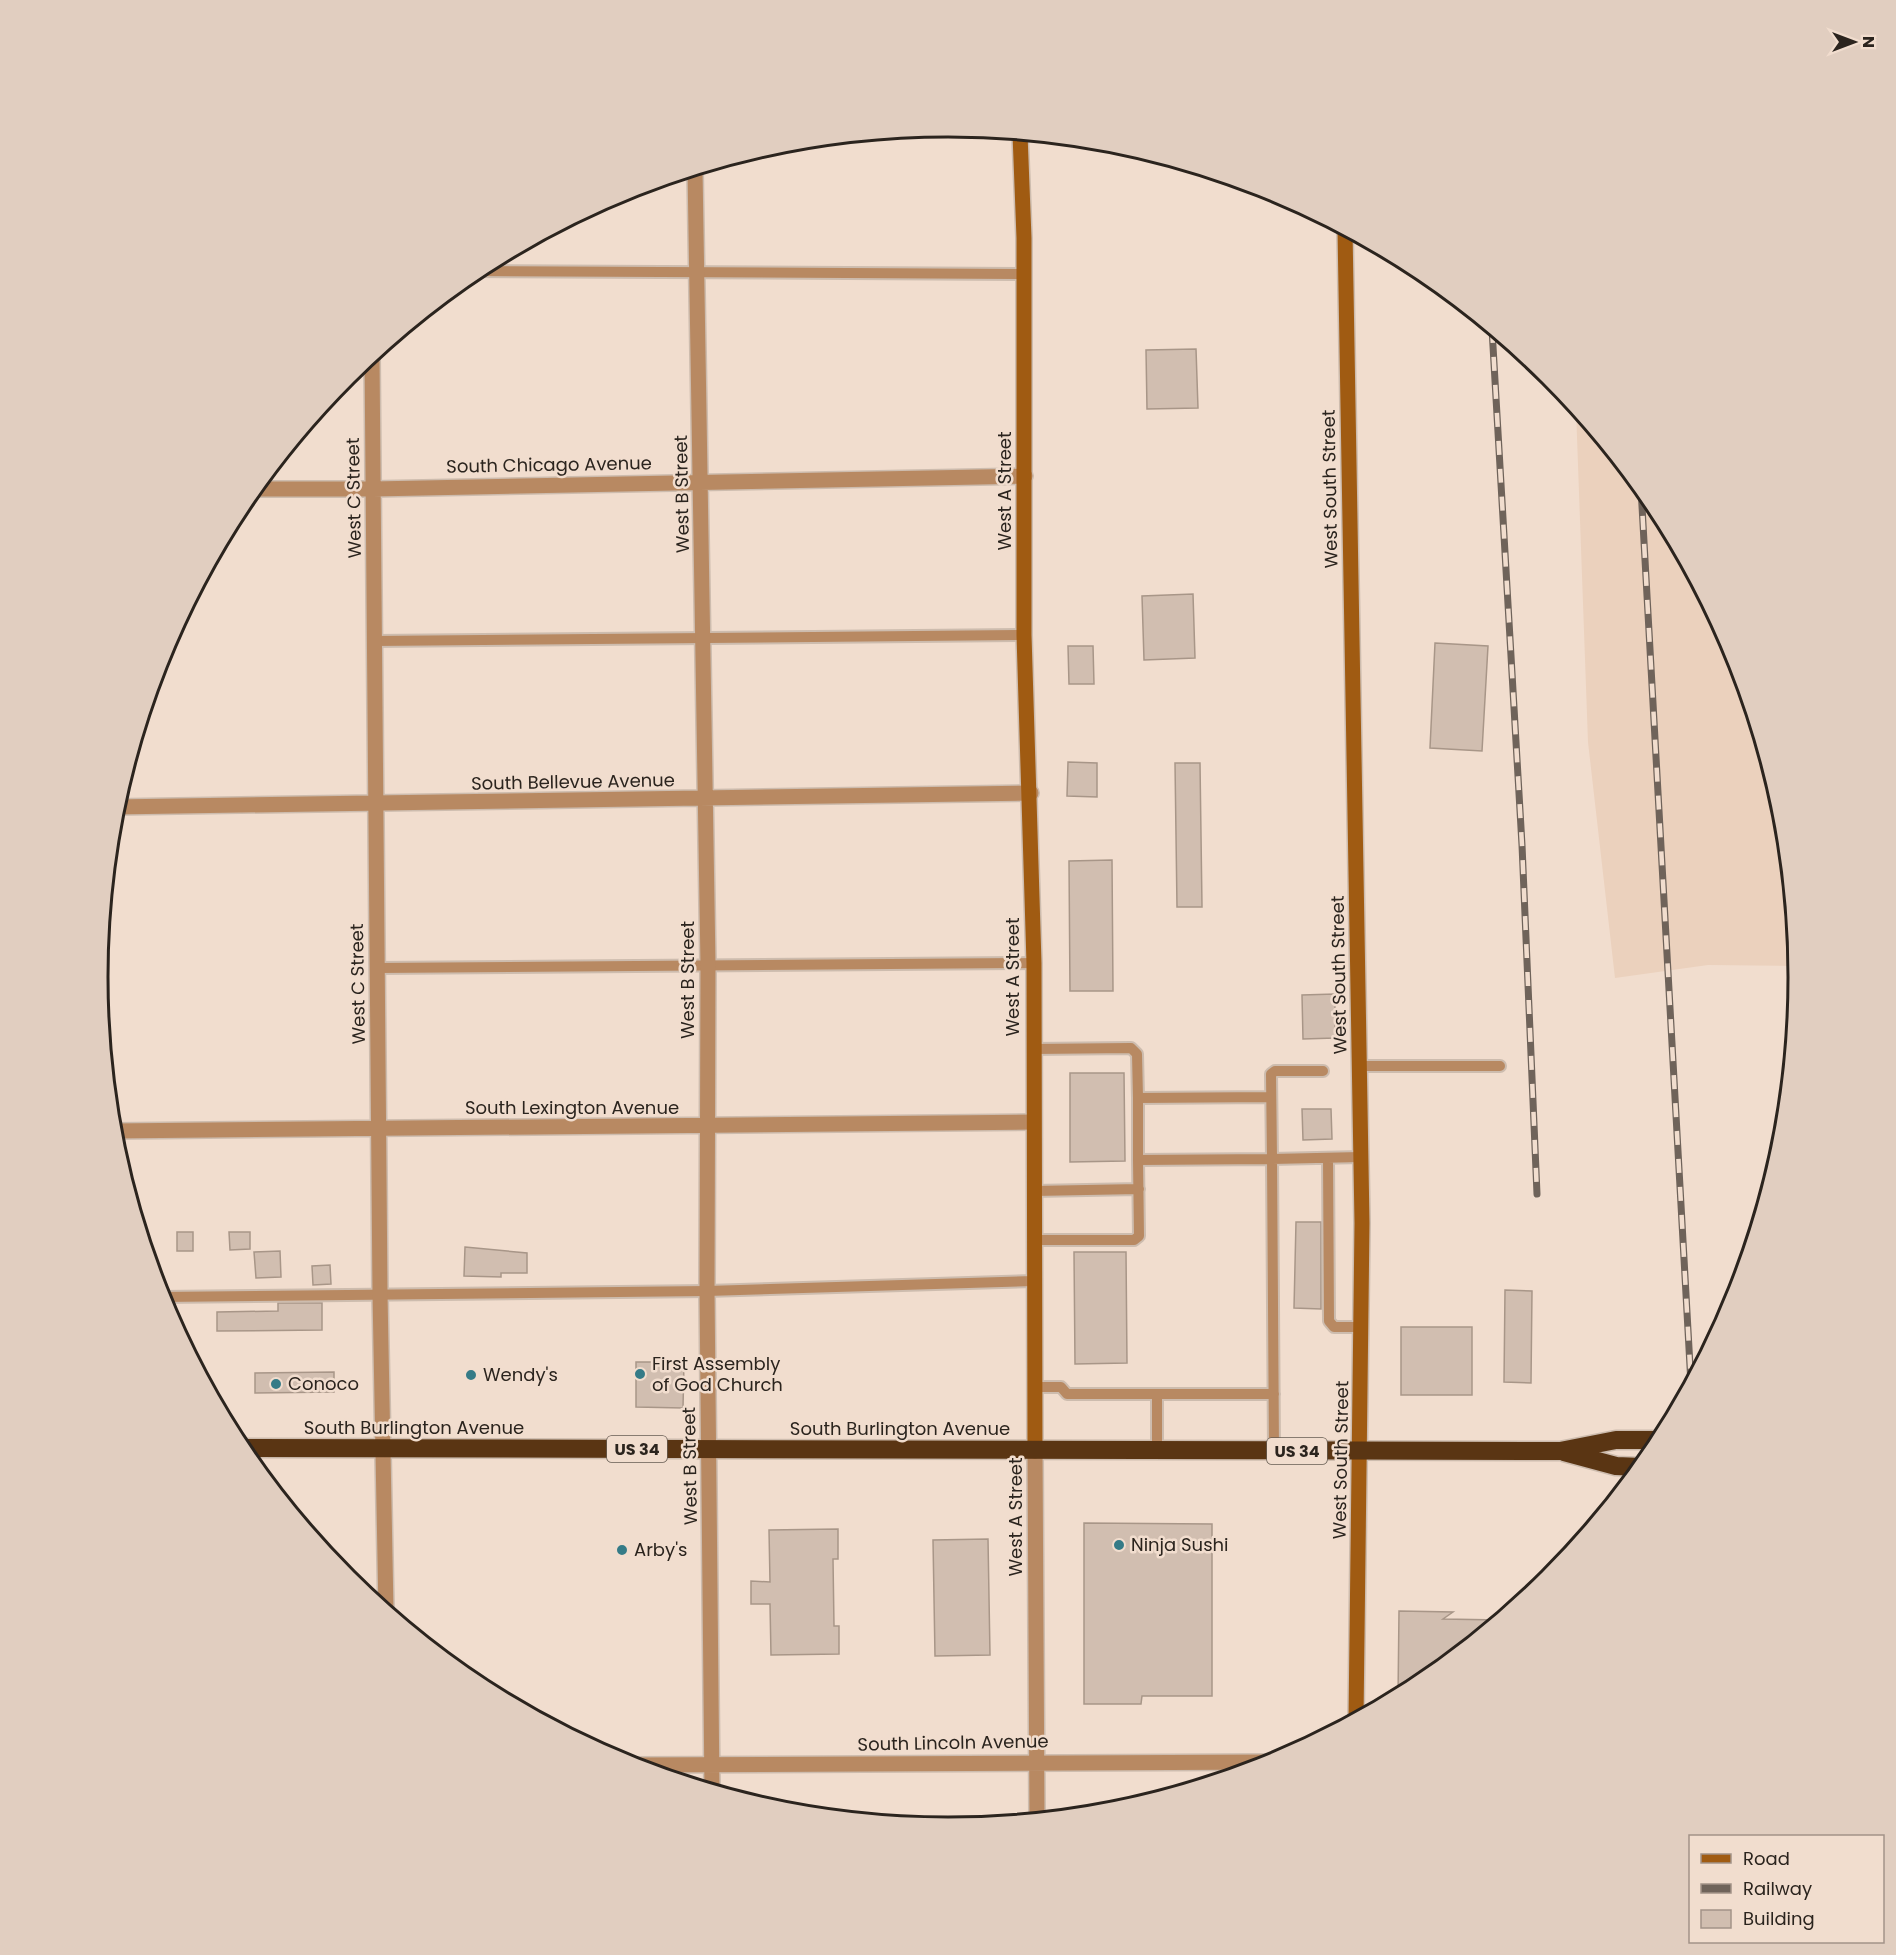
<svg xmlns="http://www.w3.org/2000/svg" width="1896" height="1955" font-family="Poppins,sans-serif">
<rect width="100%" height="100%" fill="#f1ddce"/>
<path fill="#ebd1bd" d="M 1576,409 L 1655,505 L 1734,652 L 1782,812 L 1797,966 L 1708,965 L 1615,978 L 1588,742 Z"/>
<path fill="#d1beb0" stroke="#a89688" stroke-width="1.5" d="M 1196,349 L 1198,408 L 1147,409 L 1146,350 Z
M 1193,594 L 1195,658 L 1144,660 L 1142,596 Z
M 1435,643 L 1488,646 L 1482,751 L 1430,748 Z
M 1068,646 L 1093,646 L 1094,684 L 1069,684 Z
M 1068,762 L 1097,763 L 1097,797 L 1067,796 Z
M 1175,763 L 1200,763 L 1202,907 L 1177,907 Z
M 1112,860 L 1113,991 L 1070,991 L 1069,861 Z
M 1335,994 L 1335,1038 L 1303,1039 L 1302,995 Z
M 1070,1073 L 1124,1073 L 1125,1161 L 1070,1162 Z
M 1302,1109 L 1331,1109 L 1332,1139 L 1303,1140 Z
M 1296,1222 L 1321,1222 L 1321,1309 L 1294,1308 Z
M 177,1232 L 193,1232 L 193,1251 L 177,1251 Z
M 229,1232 L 250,1232 L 250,1249 L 230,1250 Z
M 465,1247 L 527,1253 L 527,1273 L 501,1273 L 501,1277 L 464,1276 Z
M 280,1251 L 281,1277 L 256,1278 L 254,1252 Z
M 1074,1252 L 1126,1252 L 1127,1363 L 1075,1364 Z
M 330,1265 L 331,1284 L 313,1285 L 312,1266 Z
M 1505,1290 L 1532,1291 L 1531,1383 L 1504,1382 Z
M 278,1303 L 322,1303 L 322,1330 L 217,1331 L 217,1312 L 278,1311 Z
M 1401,1327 L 1472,1327 L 1472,1395 L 1401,1395 Z
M 636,1362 L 684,1362 L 683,1408 L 636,1407 Z
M 334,1372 L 334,1392 L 255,1393 L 255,1373 Z
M 1084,1523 L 1212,1524 L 1212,1696 L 1142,1696 L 1141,1704 L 1084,1704 Z
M 838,1529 L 838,1559 L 833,1559 L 834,1626 L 839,1626 L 839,1654 L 771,1655 L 770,1604 L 751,1604 L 751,1581 L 770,1582 L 769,1530 Z
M 988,1539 L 990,1655 L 935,1656 L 933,1540 Z
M 1399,1611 L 1453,1612 L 1443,1619 L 1499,1620 L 1420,1685 L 1398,1697 Z"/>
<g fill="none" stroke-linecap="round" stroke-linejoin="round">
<g stroke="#cdbcae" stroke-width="14">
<path id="lane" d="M 474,271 L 1024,274
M 374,641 L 1024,635
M 377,968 L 1034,963
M 1033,1049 L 1131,1048 L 1137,1054 L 1138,1098
M 1360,1066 L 1500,1066
M 1328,1158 L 1329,1321 L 1334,1327 L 1362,1327
M 1138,1160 L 1138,1098 L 1271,1097
M 1034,1191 L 1139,1189
M 1034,1240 L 1134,1240 L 1139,1236 L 1138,1160 L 1272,1159 L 1271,1074 L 1275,1071 L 1323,1071
M 160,1297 L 707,1291 L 1034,1281
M 1035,1387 L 1061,1387 L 1067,1394 L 1157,1394
M 1157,1451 L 1157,1394 L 1274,1394
M 1274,1451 L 1272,1159 L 1361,1157"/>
</g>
<g stroke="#cdbcae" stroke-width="18">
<path id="street" d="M 695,170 L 708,964 L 707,1291 L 712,1791
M 372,356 L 380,1294 L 386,1611
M 254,489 L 373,489 L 1025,476
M 115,807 L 1031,793
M 113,1131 L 1033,1122
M 1035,1451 L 1037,1819
M 630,1765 L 1276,1762"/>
</g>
<g stroke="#cdbcae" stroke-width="18">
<path id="secondary" d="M 1020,134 L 1024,238 L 1024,635 L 1034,963 L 1035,1451
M 1345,230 L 1362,1223 L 1356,1719"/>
</g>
<g stroke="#cdbcae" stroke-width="21">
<path id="highway" d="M 240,1448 L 1560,1451 L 1616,1440 L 1660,1440
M 1564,1452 L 1616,1466 L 1642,1467"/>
</g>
<use href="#lane" stroke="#b88962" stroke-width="10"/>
<use href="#street" stroke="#b88962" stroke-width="15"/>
<use href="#secondary" stroke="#a05b12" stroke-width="15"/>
<use href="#highway" stroke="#5a3513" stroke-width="18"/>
<g stroke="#6f635a" stroke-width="7">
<path id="rail" d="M 1492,329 L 1522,845 L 1537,1194
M 1641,488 L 1691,1384"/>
</g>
<use href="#rail" stroke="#f1ddce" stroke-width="4.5" stroke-dasharray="14" stroke-linecap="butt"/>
</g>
<g fill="#357b87" stroke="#f1ddce" stroke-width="2">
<circle cx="640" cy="1374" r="6"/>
<circle cx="471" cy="1375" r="6"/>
<circle cx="276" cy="1384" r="6"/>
<circle cx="1119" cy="1545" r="6"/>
<circle cx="622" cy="1550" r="6"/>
</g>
<g text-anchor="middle" stroke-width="5" stroke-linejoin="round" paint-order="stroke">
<g fill="#f1ddce" stroke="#665c53" stroke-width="1.5">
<rect x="607" y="1436" width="60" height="26" rx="4.5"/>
<rect x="1267" y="1438" width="60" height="26" rx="4.5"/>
</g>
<g font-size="16" font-weight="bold" fill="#2b241e">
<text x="637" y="1455">US 34</text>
<text x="1297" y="1457">US 34</text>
</g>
<g font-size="18" fill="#2b241e" stroke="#f1ddce">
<text transform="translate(549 465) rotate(-1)" y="6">South Chicago Avenue</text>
<text transform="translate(1330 489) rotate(-91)" y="6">West South Street</text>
<text transform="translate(1005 491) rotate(-90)" y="6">West A Street</text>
<text transform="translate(682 494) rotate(-91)" y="6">West B Street</text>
<text transform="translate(354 498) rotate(-91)" y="6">West C Street</text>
<text transform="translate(573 782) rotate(-1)" y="6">South Bellevue Avenue</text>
<text transform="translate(1339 975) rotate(-91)" y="6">West South Street</text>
<text transform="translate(1013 977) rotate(-90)" y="6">West A Street</text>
<text transform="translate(688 980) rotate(-90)" y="6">West B Street</text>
<text transform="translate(358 984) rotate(-91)" y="6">West C Street</text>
<text x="572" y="1114">South Lexington Avenue</text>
<text x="414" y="1434">South Burlington Avenue</text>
<text x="900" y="1435">South Burlington Avenue</text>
<text transform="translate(1341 1460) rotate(-89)" y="6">West South Street</text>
<text transform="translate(690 1466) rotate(-91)" y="6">West B Street</text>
<text transform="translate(1016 1517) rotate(-90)" y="6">West A Street</text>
<text transform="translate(953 1743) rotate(-1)" y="6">South Lincoln Avenue</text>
</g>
<g font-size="18" fill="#2b241e" stroke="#f1ddce" text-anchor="start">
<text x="652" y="1370">First Assembly<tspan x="652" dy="21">of God Church</tspan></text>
<text x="483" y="1381">Wendy's</text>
<text x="288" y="1390">Conoco</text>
<text x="1131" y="1551">Ninja Sushi</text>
<text x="634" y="1556">Arby's</text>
</g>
</g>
<path d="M0 0H1896V1955H0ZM108 977a840 840 0 1 1 1680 0a840 840 0 1 1-1680 0Z" fill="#e1cec0" fill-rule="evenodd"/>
<path fill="none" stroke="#2b241e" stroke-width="3" d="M108 977a840 840 0 1 1 1680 0a840 840 0 1 1-1680 0Z"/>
<rect x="1689" y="1835" width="195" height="108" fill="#f1ddce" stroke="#a29388" stroke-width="1.5"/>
<rect x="1701" y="1854" width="30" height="9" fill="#a05b12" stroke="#a29388" stroke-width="1.5"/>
<text x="1743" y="1865" font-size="18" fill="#2b241e">Road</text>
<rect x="1701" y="1884" width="30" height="9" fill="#6f635a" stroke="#a29388" stroke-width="1.5"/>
<text x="1743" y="1895" font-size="18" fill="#2b241e">Railway</text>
<rect x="1701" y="1910" width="30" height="18" fill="#d1beb0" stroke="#a29388" stroke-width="1.5"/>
<text x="1743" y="1925" font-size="18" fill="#2b241e">Building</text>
<g transform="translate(1854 42) rotate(90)" stroke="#f1ddce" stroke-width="4.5" paint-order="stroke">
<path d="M0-4.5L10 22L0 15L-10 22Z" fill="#2b241e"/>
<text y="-9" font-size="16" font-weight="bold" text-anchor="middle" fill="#2b241e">N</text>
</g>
</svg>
